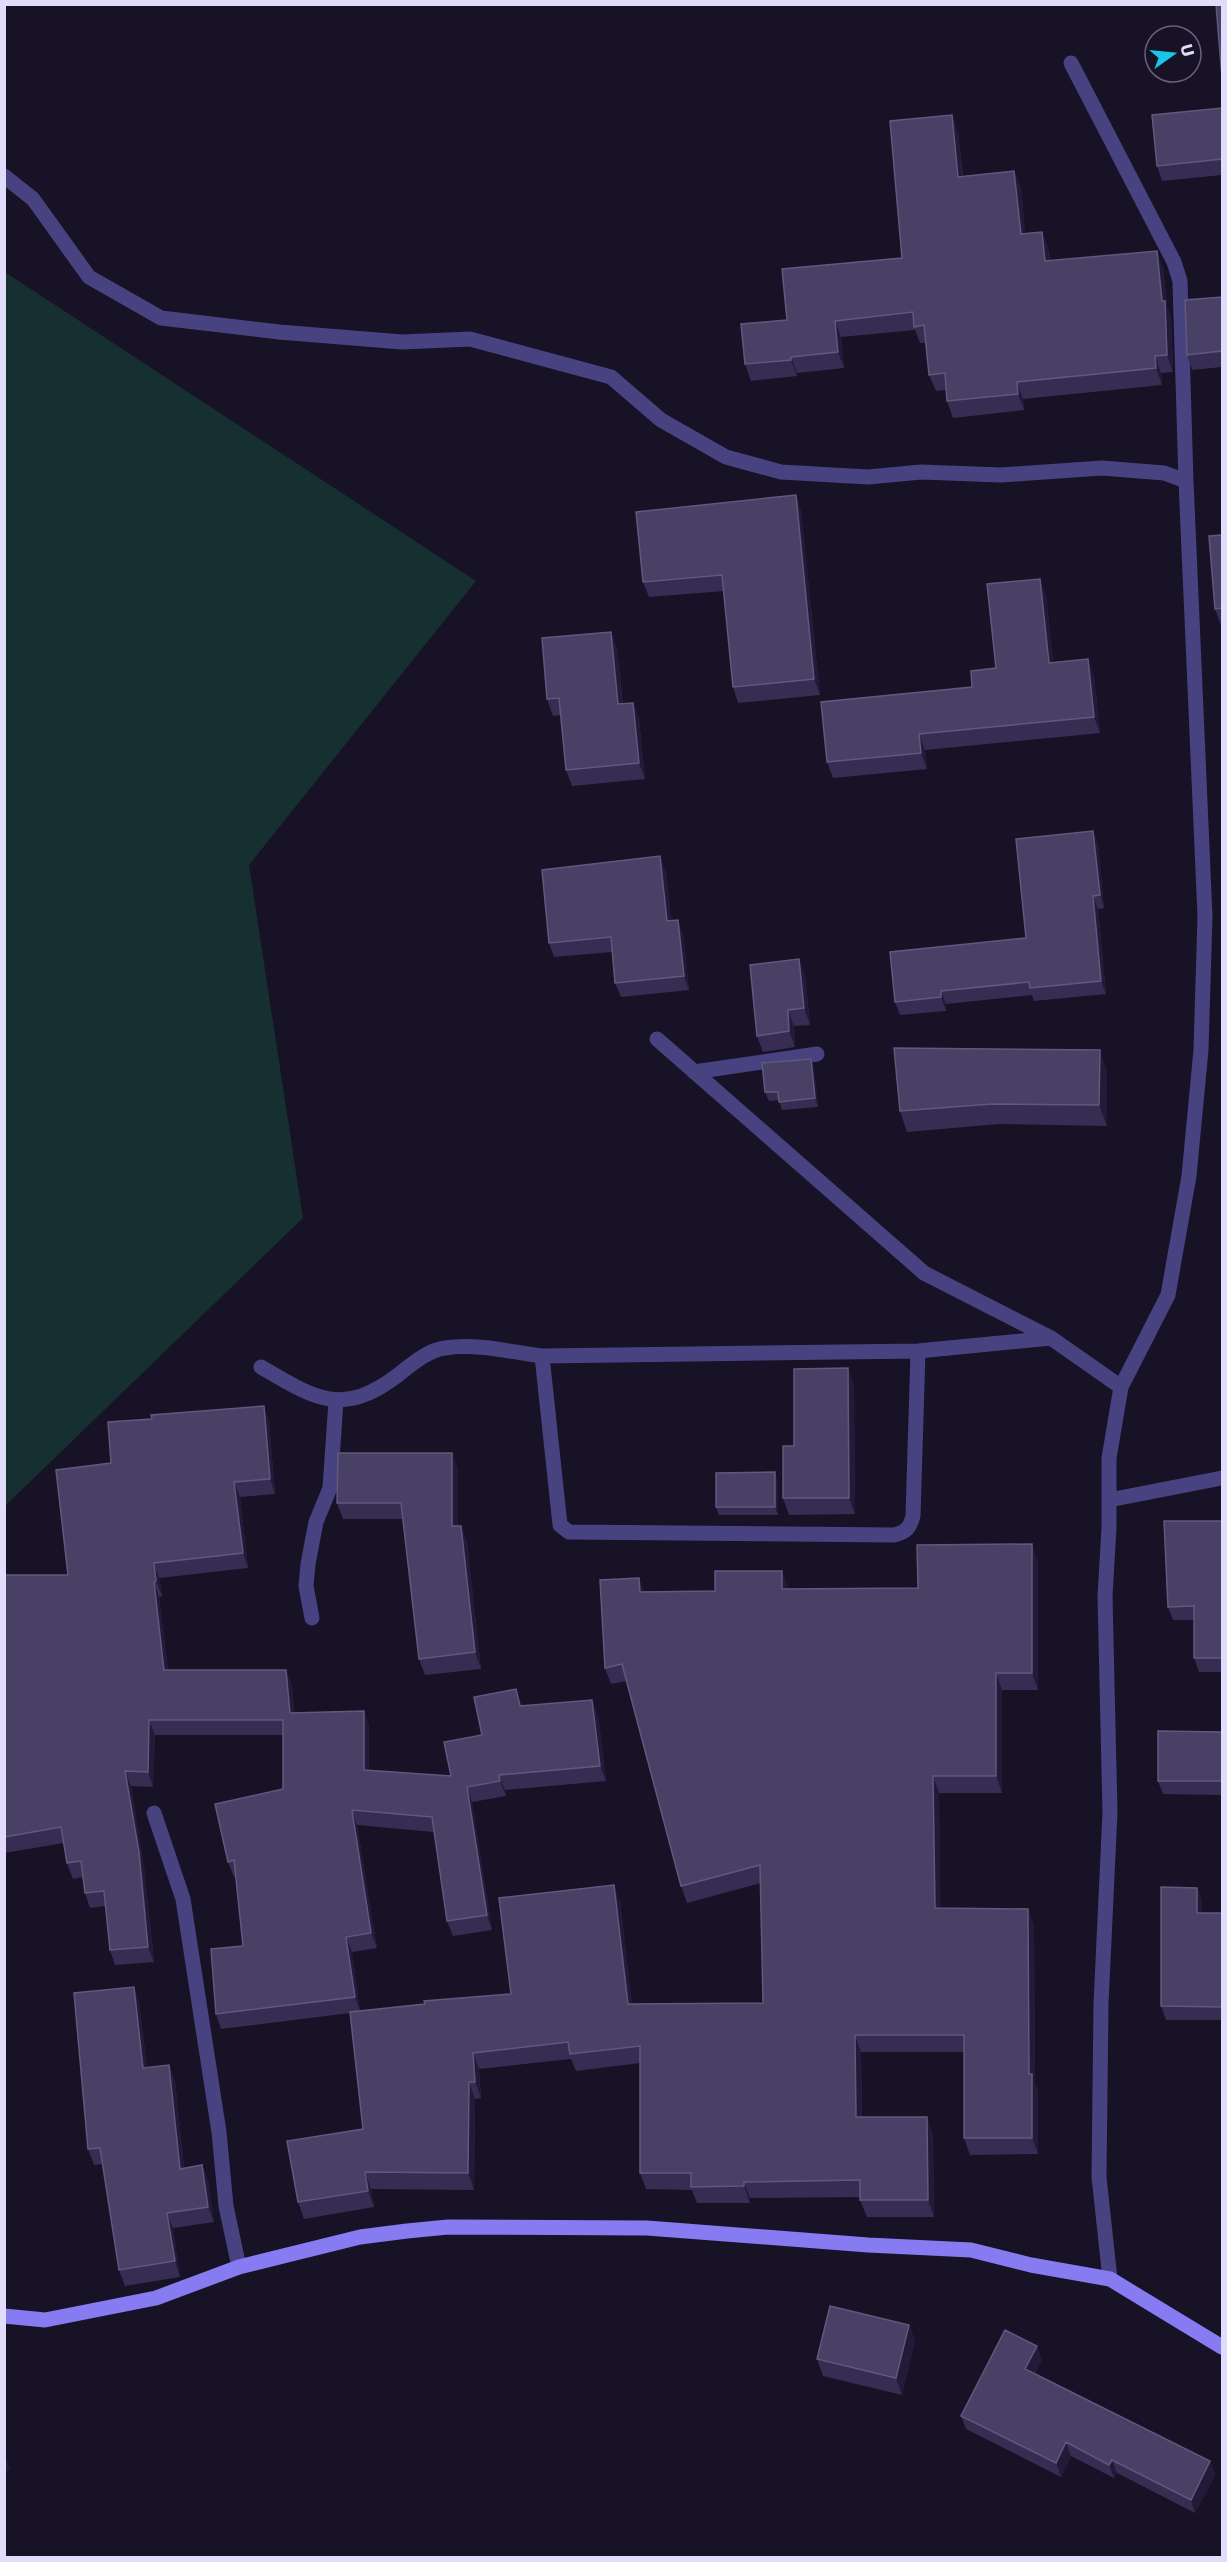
<svg xmlns="http://www.w3.org/2000/svg" width="1227" height="2562" font-family="'DejaVu Sans',sans-serif">
<rect width="100%" height="100%" fill="#171226"/>
<path fill="#162f30" d="M 5,272 L 476,581 L 249,865 L 303,1218 L 5,1506 Z"/>
<g fill="none" stroke-linecap="round" stroke-linejoin="round">
<path stroke="#494281" stroke-width="15" d="M 1071,63 L 1174,262 L 1180,281 L 1186,481 L 1205,916 L 1201,1050 L 1189,1176 L 1168,1295 L 1121,1387 L 1109,1458 L 1109,1528 L 1105,1596 L 1110,1812 L 1101,2004 L 1099,2177 L 1110,2279
M 4,176 L 33,199 L 89,277 L 161,318 L 279,332 L 402,342 L 470,339 L 611,377 L 661,420 L 726,457 L 781,472 L 868,477 L 921,472 L 1001,475 L 1102,468 L 1164,473 L 1186,481
M 657,1039 L 924,1273 L 1051,1338 L 1121,1387
M 694,1072 L 817,1054
M 542,1356 L 560,1525 L 569,1532 L 894,1535 C 906,1532 910,1528 913,1516 L 918,1351
M 261,1367 C 314,1398 342,1418 398,1375 C 412,1364 428,1350 445,1348 C 476,1343 511,1352 542,1356 L 918,1351 L 1051,1338
M 1109,1500 L 1222,1478
M 312,1618 L 306,1586 L 308,1564 L 316,1522 L 330,1488 L 336,1401
M 154,1813 L 183,1899 L 219,2132 L 226,2206 L 239,2267"/>
<path stroke="#877bf2" stroke-width="15" d="M 4,2316 L 45,2320 L 156,2298 L 239,2267 L 360,2237 L 407,2231 L 448,2227 L 647,2228 L 868,2245 L 971,2250 L 1031,2265 L 1110,2279 L 1222,2347"/>
</g>
<path fill="#372d53" d="M 1222,108 L 1222,175 L 1162,181 L 1157,166 Z
M 958,132 L 963,176 L 1014,171 L 1021,188 L 1025,233 L 1042,232 L 1048,248 L 1050,261 L 1163,267 L 1167,306 L 1171,318 L 1173,372 L 1161,373 L 1162,385 L 1023,399 L 1024,410 L 953,418 L 947,401 L 946,390 L 936,391 L 929,375 L 926,343 L 920,343 L 915,330 L 841,337 L 844,368 L 797,373 L 797,376 L 751,381 L 745,364 L 787,320 L 902,258 Z
M 1222,297 L 1222,367 L 1192,370 L 1187,355 Z
M 796,495 L 801,511 L 820,695 L 738,703 L 733,687 L 724,591 L 649,597 L 643,582 Z
M 1222,535 L 1222,624 L 1221,625 L 1215,609 Z
M 1046,595 L 1053,663 L 1094,676 L 1100,733 L 925,750 L 927,769 L 833,778 L 827,762 L 972,687 L 996,668 Z
M 617,648 L 623,704 L 633,703 L 639,719 L 645,779 L 572,786 L 566,770 L 561,715 L 553,716 L 547,699 Z
M 1093,831 L 1098,844 L 1104,908 L 1098,909 L 1106,994 L 1034,1001 L 1032,995 L 946,1004 L 946,1011 L 900,1015 L 895,1002 L 1026,938 Z
M 666,871 L 671,921 L 678,920 L 683,934 L 689,990 L 621,997 L 615,983 L 612,952 L 554,957 L 549,943 Z
M 799,959 L 805,976 L 810,1025 L 794,1026 L 795,1047 L 763,1052 L 757,1036 Z
M 811,1059 L 814,1068 L 818,1107 L 782,1110 L 779,1100 L 769,1101 L 765,1092 Z
M 1107,1071 L 1107,1126 L 999,1124 L 907,1132 L 900,1111 Z
M 854,1384 L 855,1514 L 789,1515 L 783,1498 L 794,1446 Z
M 269,1421 L 275,1494 L 240,1497 L 248,1568 L 159,1578 L 162,1596 L 159,1597 L 168,1670 L 286,1670 L 292,1685 L 294,1713 L 364,1711 L 369,1726 L 369,1770 L 451,1776 L 482,1735 L 522,1705 L 598,1715 L 606,1781 L 505,1790 L 506,1796 L 472,1802 L 492,1930 L 453,1936 L 447,1921 L 434,1832 L 357,1825 L 377,1948 L 352,1952 L 360,2011 L 511,1994 L 620,1902 L 632,2004 L 763,2003 L 761,1883 L 687,1903 L 681,1886 L 626,1681 L 611,1684 L 605,1668 L 639,1578 L 644,1592 L 715,1591 L 788,1587 L 788,1589 L 918,1588 L 1038,1561 L 1038,1690 L 1002,1690 L 1002,1793 L 939,1793 L 940,1908 L 1034,1925 L 1035,2084 L 1038,2091 L 1038,2154 L 970,2155 L 964,2138 L 964,2052 L 861,2052 L 862,2117 L 933,2134 L 934,2217 L 867,2217 L 860,2200 L 860,2197 L 750,2198 L 750,2203 L 697,2203 L 692,2190 L 646,2189 L 640,2173 L 640,2063 L 576,2071 L 571,2059 L 479,2069 L 481,2098 L 475,2099 L 474,2190 L 371,2189 L 374,2207 L 304,2219 L 298,2202 L 363,2129 L 350,2013 L 221,2029 L 216,2014 L 243,1946 L 236,1876 L 234,1877 L 228,1862 L 283,1789 L 283,1735 L 155,1735 L 153,1787 L 131,1786 L 144,1867 L 154,1962 L 115,1965 L 110,1950 L 106,1906 L 90,1908 L 85,1893 L 83,1877 L 73,1879 L 67,1863 L 64,1843 L 4,1853 L 4,1575 L 68,1575 L 111,1463 Z
M 458,1469 L 458,1526 L 461,1526 L 467,1542 L 481,1669 L 425,1675 L 419,1659 L 403,1519 L 343,1519 L 337,1503 Z
M 778,1481 L 778,1515 L 719,1515 L 716,1507 Z
M 1222,1521 L 1222,1672 L 1199,1672 L 1194,1658 L 1194,1620 L 1173,1620 L 1168,1607 Z
M 1222,1732 L 1222,1795 L 1163,1794 L 1158,1781 Z
M 1197,1888 L 1202,1901 L 1202,1913 L 1222,1913 L 1222,2020 L 1166,2020 L 1161,2006 Z
M 139,2002 L 147,2068 L 169,2065 L 175,2081 L 184,2168 L 202,2165 L 208,2181 L 214,2222 L 173,2228 L 180,2277 L 125,2286 L 119,2270 L 103,2164 L 94,2165 L 88,2149 Z
M 909,2325 L 915,2341 L 902,2395 L 823,2376 L 817,2359 Z
M 1042,2359 L 1035,2373 L 1210,2461 L 1215,2475 L 1195,2513 L 1117,2473 L 1114,2478 L 1071,2456 L 1061,2477 L 966,2429 L 961,2416 Z"/>
<path fill="#221a39" d="M 952,115 L 958,132 L 964,193 L 958,177 Z
M 1014,171 L 1021,188 L 1027,250 L 1021,234 Z
M 1042,232 L 1048,248 L 1051,278 L 1045,261 Z
M 1157,251 L 1163,267 L 1167,306 L 1171,318 L 1173,372 L 1167,355 Z
M 835,321 L 841,337 L 844,368 L 838,352 Z
M 1155,356 L 1161,373 L 1162,385 L 1156,368 Z
M 791,357 L 797,373 L 797,376 L 791,360 Z
M 1017,382 L 1023,399 L 1024,410 L 1018,394 Z
M 796,495 L 801,511 L 820,695 L 814,679 Z
M 1040,579 L 1046,595 L 1055,679 L 1049,663 Z
M 611,632 L 617,648 L 624,720 L 618,704 Z
M 1088,659 L 1094,676 L 1100,733 L 1094,717 Z
M 633,703 L 639,719 L 645,779 L 639,763 Z
M 919,734 L 925,750 L 927,769 L 921,753 Z
M 1093,831 L 1098,844 L 1104,908 L 1100,895 Z
M 660,856 L 666,871 L 672,935 L 667,921 Z
M 1093,896 L 1098,909 L 1106,994 L 1101,981 Z
M 678,920 L 683,934 L 689,990 L 684,976 Z
M 799,959 L 805,976 L 810,1025 L 804,1008 Z
M 941,991 L 946,1004 L 946,1011 L 941,997 Z
M 788,1010 L 794,1026 L 795,1047 L 789,1031 Z
M 1100,1050 L 1107,1071 L 1107,1126 L 1099,1105 Z
M 811,1059 L 814,1068 L 818,1107 L 815,1098 Z
M 848,1368 L 854,1384 L 855,1514 L 849,1498 Z
M 264,1406 L 269,1421 L 275,1494 L 270,1479 Z
M 452,1453 L 458,1469 L 458,1543 L 452,1526 Z
M 775,1472 L 778,1481 L 778,1515 L 775,1507 Z
M 234,1482 L 240,1497 L 248,1568 L 243,1553 Z
M 461,1526 L 467,1542 L 481,1669 L 475,1652 Z
M 1032,1544 L 1038,1561 L 1038,1690 L 1032,1673 Z
M 154,1563 L 159,1578 L 162,1596 L 156,1581 Z
M 782,1571 L 788,1587 L 788,1605 L 782,1589 Z
M 639,1578 L 645,1594 L 640,1592 Z
M 154,1582 L 159,1597 L 170,1685 L 164,1670 Z
M 286,1670 L 292,1685 L 296,1729 L 290,1713 Z
M 996,1673 L 1002,1690 L 1002,1793 L 996,1776 Z
M 516,1689 L 522,1704 L 525,1721 L 520,1706 Z
M 592,1700 L 598,1715 L 606,1781 L 600,1766 Z
M 364,1711 L 369,1726 L 369,1785 L 364,1770 Z
M 149,1720 L 155,1735 L 153,1787 L 148,1772 Z
M 125,1771 L 131,1786 L 144,1867 L 154,1962 L 148,1947 Z
M 499,1775 L 505,1790 L 506,1796 L 500,1781 Z
M 933,1776 L 939,1793 L 941,1925 L 935,1908 Z
M 467,1787 L 472,1802 L 492,1930 L 487,1915 Z
M 352,1810 L 357,1825 L 377,1948 L 371,1933 Z
M 614,1885 L 620,1902 L 634,2021 L 628,2004 Z
M 1197,1888 L 1202,1901 L 1202,1927 L 1197,1913 Z
M 1028,1909 L 1034,1925 L 1035,2084 L 1038,2091 L 1038,2154 L 1032,2138 L 1029,2074 Z
M 346,1937 L 352,1952 L 360,2012 L 355,1997 Z
M 134,1987 L 139,2002 L 149,2084 L 143,2068 Z
M 855,2035 L 861,2052 L 862,2134 L 856,2117 Z
M 473,2053 L 479,2069 L 481,2098 L 475,2082 Z
M 169,2065 L 175,2081 L 186,2184 L 180,2169 Z
M 469,2082 L 475,2099 L 474,2190 L 468,2173 Z
M 927,2117 L 933,2134 L 934,2217 L 928,2200 Z
M 202,2165 L 208,2181 L 214,2222 L 208,2207 Z
M 365,2172 L 371,2189 L 374,2207 L 368,2191 Z
M 744,2182 L 750,2198 L 750,2203 L 744,2186 Z
M 167,2213 L 173,2228 L 180,2277 L 175,2261 Z
M 909,2325 L 915,2341 L 902,2395 L 896,2378 Z
M 1037,2346 L 1042,2359 L 1030,2382 L 1025,2369 Z
M 1066,2442 L 1071,2456 L 1061,2477 L 1056,2463 Z
M 4,2453 L 10,2469 L 4,2473 Z
M 1112,2460 L 1117,2473 L 1114,2478 L 1109,2465 Z
M 1210,2461 L 1215,2475 L 1195,2513 L 1191,2500 Z"/>
<path fill="#494065" stroke="#61587d" stroke-width="1.5" d="M 1216,4 L 1222,4 L 1222,78 Z
M 1222,108 L 1222,159 L 1157,166 L 1152,115 Z
M 952,115 L 958,177 L 1014,171 L 1021,234 L 1042,232 L 1045,261 L 1157,251 L 1162,301 L 1165,301 L 1167,355 L 1155,356 L 1156,368 L 1017,382 L 1018,394 L 947,401 L 945,373 L 929,375 L 924,325 L 914,327 L 913,312 L 835,321 L 838,352 L 791,357 L 791,360 L 745,364 L 741,324 L 787,320 L 782,269 L 902,258 L 890,121 Z
M 1222,297 L 1222,351 L 1187,355 L 1185,300 Z
M 796,495 L 814,679 L 733,687 L 722,575 L 643,582 L 636,512 Z
M 1222,535 L 1222,608 L 1215,609 L 1209,536 Z
M 1040,579 L 1049,663 L 1088,659 L 1094,717 L 919,734 L 921,753 L 827,762 L 821,702 L 972,687 L 971,671 L 996,668 L 987,584 Z
M 611,632 L 618,704 L 633,703 L 639,763 L 566,770 L 559,698 L 547,699 L 542,638 Z
M 1093,831 L 1100,895 L 1093,896 L 1101,981 L 1030,988 L 1029,982 L 941,991 L 941,997 L 895,1002 L 890,952 L 1026,938 L 1016,839 Z
M 660,856 L 667,921 L 678,920 L 684,976 L 615,983 L 611,937 L 549,943 L 542,870 Z
M 799,959 L 804,1008 L 788,1010 L 789,1031 L 757,1036 L 750,965 Z
M 894,1048 L 1100,1050 L 1099,1105 L 992,1104 L 900,1111 Z
M 811,1059 L 815,1098 L 779,1102 L 778,1092 L 765,1092 L 762,1063 Z
M 848,1368 L 849,1498 L 783,1498 L 783,1446 L 794,1446 L 794,1369 Z
M 264,1406 L 270,1479 L 234,1482 L 243,1553 L 154,1563 L 156,1581 L 154,1582 L 164,1670 L 286,1670 L 290,1713 L 364,1711 L 364,1770 L 451,1776 L 444,1742 L 482,1735 L 474,1697 L 516,1689 L 520,1706 L 592,1700 L 600,1766 L 499,1775 L 500,1781 L 467,1787 L 487,1915 L 447,1921 L 432,1817 L 352,1810 L 371,1933 L 346,1937 L 355,1997 L 216,2014 L 211,1949 L 243,1946 L 234,1860 L 228,1862 L 215,1804 L 283,1789 L 283,1720 L 149,1720 L 148,1772 L 125,1771 L 139,1852 L 148,1947 L 110,1950 L 104,1891 L 85,1893 L 81,1861 L 67,1863 L 61,1827 L 4,1837 L 4,1575 L 68,1575 L 56,1470 L 111,1463 L 108,1422 L 152,1419 L 151,1415 Z
M 338,1453 L 452,1453 L 452,1526 L 461,1526 L 475,1652 L 419,1659 L 401,1503 L 337,1503 Z
M 775,1472 L 775,1507 L 716,1507 L 716,1473 Z
M 1164,1521 L 1222,1521 L 1222,1658 L 1194,1658 L 1194,1606 L 1168,1607 Z
M 1032,1544 L 1032,1673 L 996,1673 L 996,1776 L 933,1776 L 935,1908 L 1028,1909 L 1029,2074 L 1032,2074 L 1032,2138 L 964,2138 L 964,2035 L 855,2035 L 856,2117 L 927,2117 L 928,2200 L 860,2200 L 860,2180 L 744,2182 L 744,2186 L 691,2187 L 691,2173 L 640,2173 L 640,2046 L 570,2054 L 568,2042 L 473,2053 L 475,2082 L 469,2082 L 468,2173 L 365,2172 L 368,2191 L 298,2202 L 287,2141 L 363,2129 L 350,2012 L 425,2004 L 424,2001 L 511,1994 L 499,1898 L 614,1885 L 628,2004 L 763,2003 L 760,1865 L 681,1886 L 622,1664 L 605,1668 L 600,1580 L 639,1578 L 640,1592 L 715,1591 L 715,1571 L 782,1571 L 782,1589 L 918,1588 L 917,1545 Z
M 1158,1731 L 1222,1732 L 1222,1781 L 1158,1781 Z
M 1161,1887 L 1197,1888 L 1197,1913 L 1222,1913 L 1222,2040 L 1222,2007 L 1161,2006 Z
M 134,1987 L 143,2068 L 169,2065 L 180,2169 L 202,2165 L 208,2207 L 167,2213 L 175,2261 L 119,2270 L 100,2148 L 88,2149 L 74,1993 Z
M 830,2306 L 909,2325 L 896,2378 L 817,2359 Z
M 1005,2330 L 1037,2346 L 1025,2369 L 1210,2461 L 1191,2500 L 1112,2460 L 1109,2465 L 1066,2442 L 1056,2463 L 961,2416 Z"/>
<rect width="1227" height="2562" fill="none" stroke="#e1dbfc" stroke-width="12"/>
<g transform="translate(1173 54) rotate(75)"><circle r="28" fill="#171226" stroke="#68627c" stroke-width="1.5"/>
<path d="M0-4.5L10 22L0 15L-10 22Z" fill="#19c5e9"/>
<text y="-9" font-size="16" font-weight="bold" text-anchor="middle" fill="#e1dbfc">U</text>
</g>
</svg>
